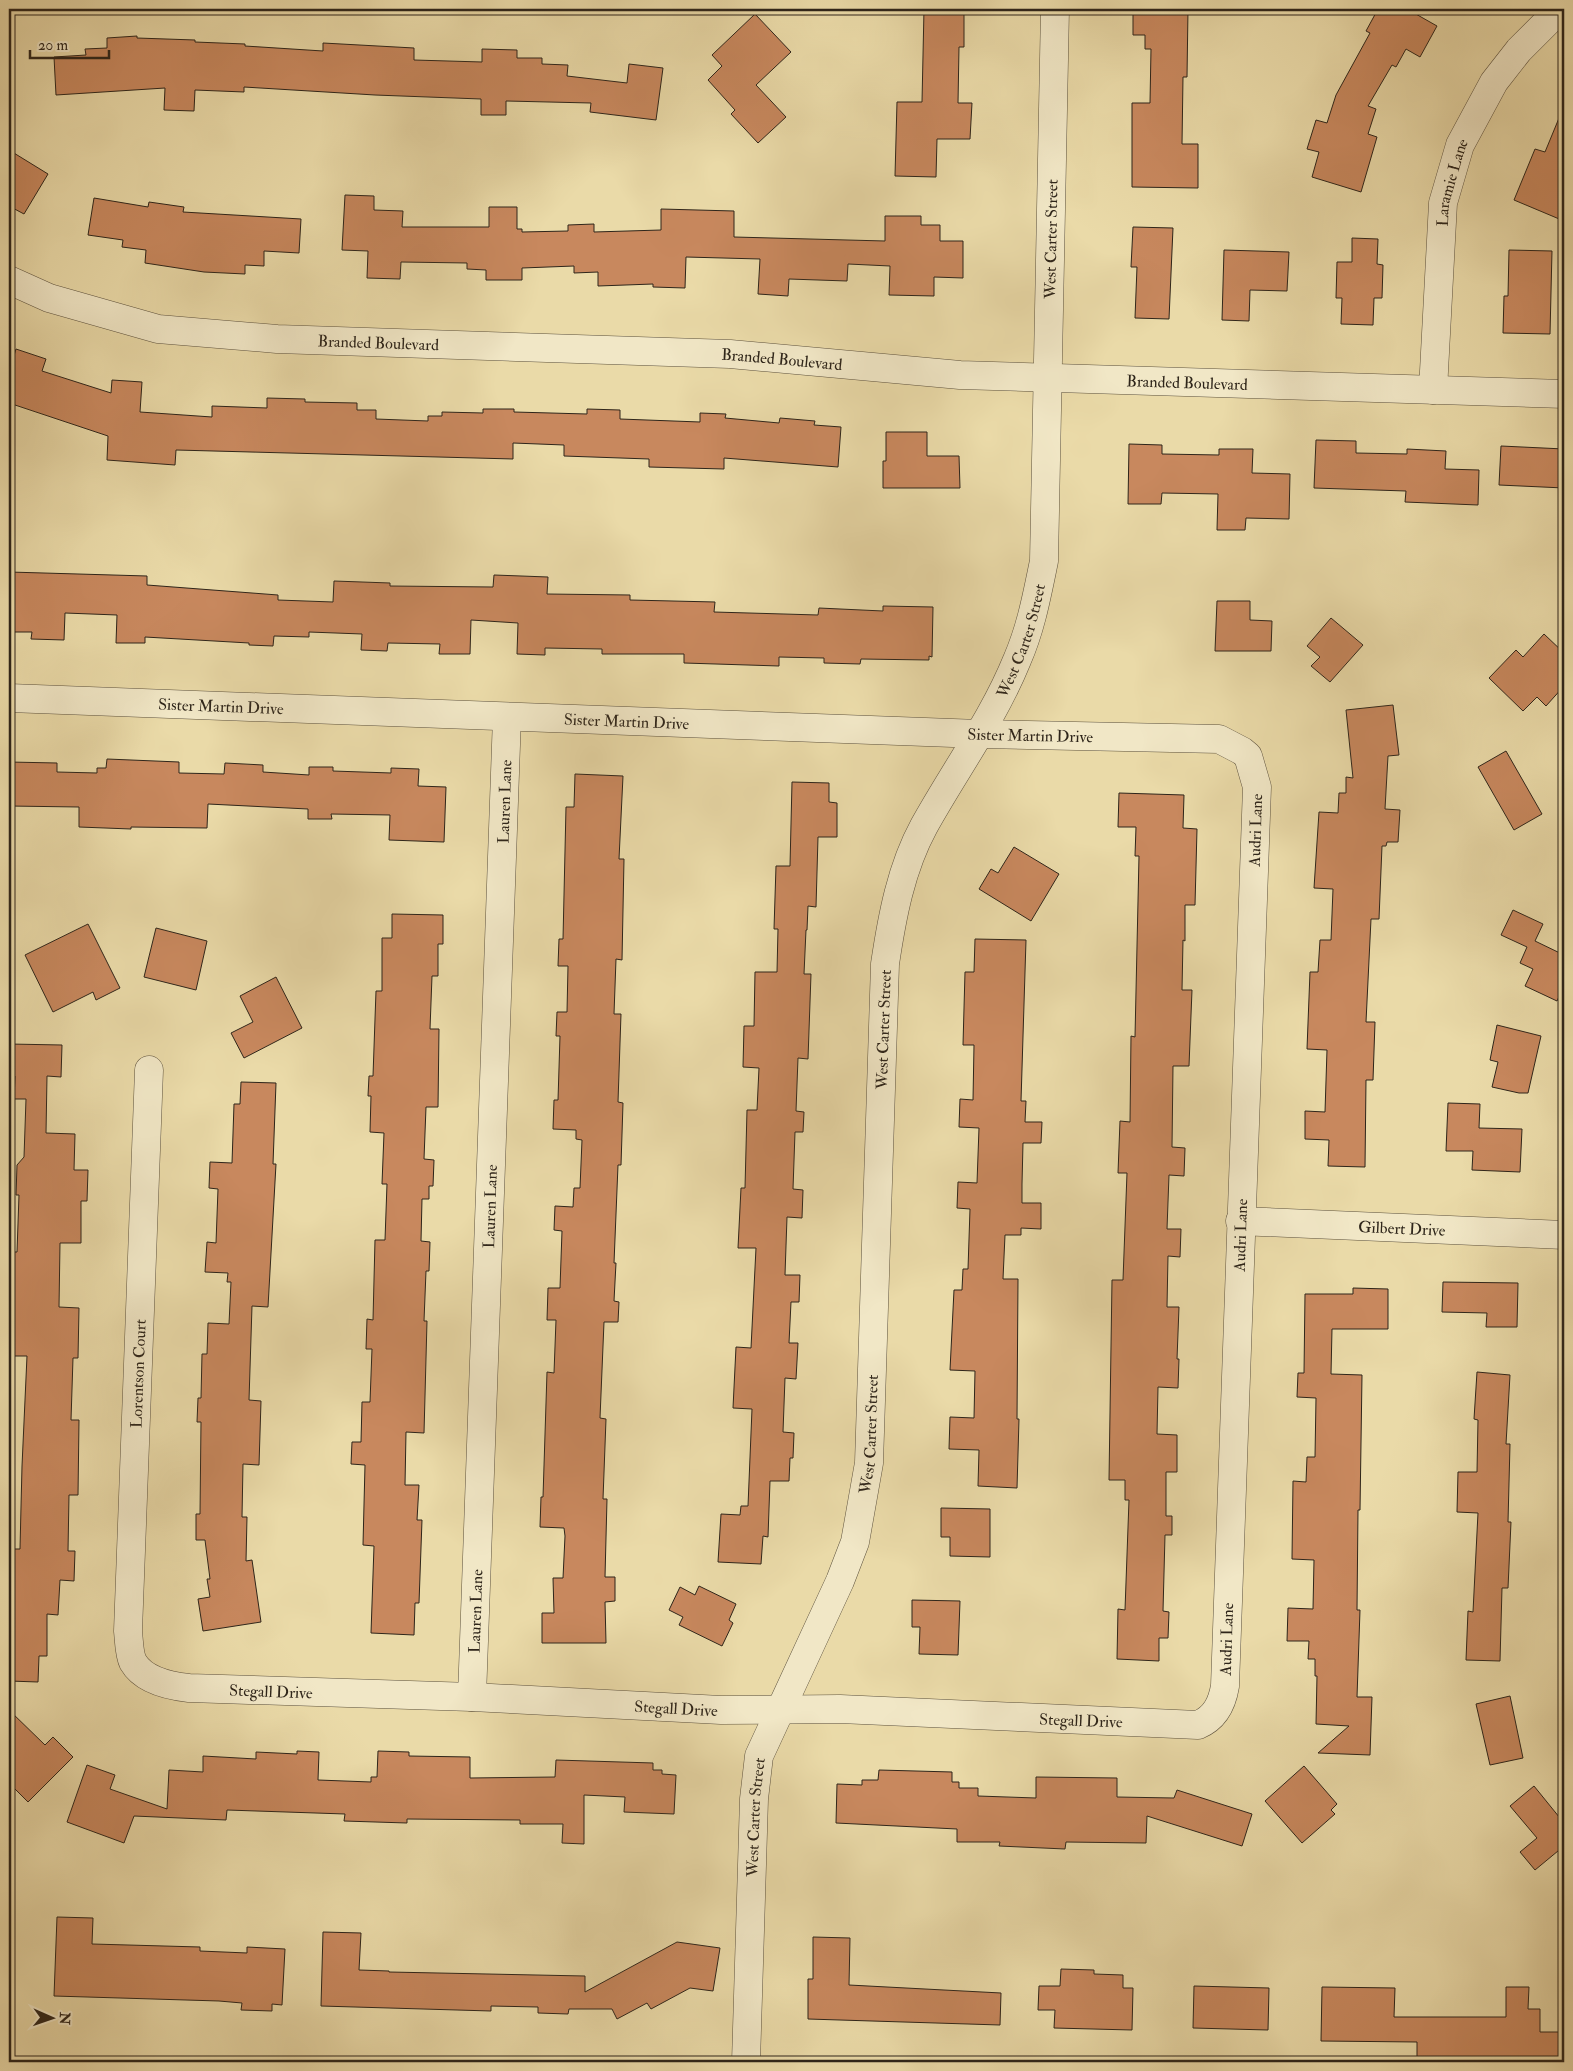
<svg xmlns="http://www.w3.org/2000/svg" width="1573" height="2071" font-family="'IM FELL Double Pica',serif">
<rect width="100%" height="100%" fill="#eadaa8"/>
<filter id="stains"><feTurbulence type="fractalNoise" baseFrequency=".004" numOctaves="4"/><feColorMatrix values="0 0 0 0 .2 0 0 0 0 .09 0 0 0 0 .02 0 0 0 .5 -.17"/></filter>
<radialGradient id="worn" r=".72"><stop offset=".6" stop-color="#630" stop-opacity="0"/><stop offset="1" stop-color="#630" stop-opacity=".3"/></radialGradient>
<path fill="#c8885e" stroke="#2e251a" d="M 924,9 L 964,9 L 964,47 L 959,47 L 958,103 L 972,103 L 970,139 L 937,139 L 936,177 L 895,176 L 897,102 L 922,102 Z
M 1133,9 L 1188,9 L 1187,77 L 1183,77 L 1182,144 L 1198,144 L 1198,188 L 1132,187 L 1132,103 L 1150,103 L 1151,49 L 1145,49 L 1145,35 L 1133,35 Z
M 1378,9 L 1407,9 L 1437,26 L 1420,57 L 1406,49 L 1396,67 L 1392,65 L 1368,106 L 1376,109 L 1368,134 L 1377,137 L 1361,192 L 1312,177 L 1319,152 L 1307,149 L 1316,120 L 1327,123 L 1336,95 L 1370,33 L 1366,31 Z
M 755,14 L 791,52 L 756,85 L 786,117 L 758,143 L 731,114 L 735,110 L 708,80 L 722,66 L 712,55 Z
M 137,36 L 137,38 L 195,40 L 195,42 L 245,44 L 245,46 L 323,51 L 323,43 L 414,48 L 414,60 L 482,62 L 482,49 L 517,50 L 517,58 L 542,58 L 542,64 L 568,65 L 567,76 L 627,83 L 629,64 L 663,68 L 656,120 L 590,112 L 591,103 L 506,101 L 506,115 L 481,115 L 481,99 L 375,95 L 244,87 L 244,92 L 195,90 L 194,111 L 164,110 L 165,88 L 56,95 L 54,57 L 86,55 L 85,49 L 107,48 L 107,38 Z
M 1564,106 L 1564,221 L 1514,200 L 1535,149 L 1545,152 Z
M 9,150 L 48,174 L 24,214 L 9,206 Z
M 345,195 L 374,196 L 374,210 L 403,211 L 402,227 L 489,227 L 489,207 L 517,207 L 517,229 L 522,229 L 522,232 L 568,231 L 568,225 L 594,224 L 594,232 L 661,230 L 661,209 L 734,211 L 734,237 L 885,241 L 885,216 L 921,216 L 921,225 L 940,225 L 940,241 L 963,241 L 963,278 L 934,277 L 934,296 L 889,295 L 890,266 L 848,264 L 847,281 L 789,279 L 788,296 L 758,294 L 760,259 L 686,257 L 685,288 L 653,287 L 653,284 L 598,286 L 598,272 L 574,273 L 574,266 L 522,268 L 522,280 L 486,280 L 486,270 L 467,269 L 467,263 L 401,262 L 400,279 L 367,278 L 368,251 L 342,250 Z
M 94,198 L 148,207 L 149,202 L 184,207 L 183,212 L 301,219 L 299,253 L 264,251 L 264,266 L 245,265 L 245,274 L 204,272 L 145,263 L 146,250 L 122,247 L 123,240 L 88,235 Z
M 1133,227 L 1173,228 L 1169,319 L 1135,318 L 1137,267 L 1131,267 Z
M 1352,238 L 1378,239 L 1377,264 L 1383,265 L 1382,298 L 1374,298 L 1373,325 L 1341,324 L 1342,298 L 1336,298 L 1337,262 L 1352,262 Z
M 1224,250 L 1289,252 L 1287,291 L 1250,290 L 1249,321 L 1222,320 Z
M 1509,250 L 1552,251 L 1550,334 L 1503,333 L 1504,296 L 1508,296 Z
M 16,349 L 46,359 L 42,371 L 111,393 L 112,380 L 142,382 L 140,412 L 212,417 L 212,406 L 267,408 L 267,398 L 305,399 L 305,402 L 357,403 L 357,410 L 376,410 L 376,419 L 428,421 L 428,416 L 442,416 L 442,412 L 483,413 L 483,409 L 514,409 L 514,412 L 587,414 L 587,409 L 620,410 L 620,419 L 700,422 L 700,413 L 726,414 L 725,418 L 779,423 L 780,418 L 815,421 L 814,425 L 841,427 L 838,467 L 724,458 L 724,469 L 649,467 L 649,459 L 564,456 L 564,445 L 513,443 L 513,459 L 176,450 L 175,465 L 107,460 L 108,436 L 9,403 L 9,372 Z
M 886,432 L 927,432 L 927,456 L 959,456 L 960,488 L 883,488 L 883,461 L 886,461 Z
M 1316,440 L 1356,441 L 1356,453 L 1407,454 L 1407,449 L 1446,451 L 1445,469 L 1479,470 L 1478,505 L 1405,502 L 1406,491 L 1314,488 Z
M 1129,444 L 1162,445 L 1162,454 L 1219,455 L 1219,449 L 1253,449 L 1252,473 L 1290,474 L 1289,519 L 1246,518 L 1245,530 L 1217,530 L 1218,494 L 1162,493 L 1161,504 L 1128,504 Z
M 1501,446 L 1564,449 L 1564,488 L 1499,485 Z
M 9,572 L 147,576 L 147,585 L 278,595 L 278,600 L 333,602 L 334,581 L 390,583 L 390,586 L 493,587 L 494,575 L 548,577 L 547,594 L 630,595 L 630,600 L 715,602 L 714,612 L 818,615 L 819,608 L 883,611 L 883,606 L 933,607 L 932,657 L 929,656 L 929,660 L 861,659 L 860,664 L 824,663 L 824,658 L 779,657 L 779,666 L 684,663 L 684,654 L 602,654 L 602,649 L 545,648 L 545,655 L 517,654 L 518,623 L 471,620 L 470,654 L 439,654 L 440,644 L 388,643 L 387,651 L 361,650 L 362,634 L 309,632 L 309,637 L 274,636 L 273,646 L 249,645 L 249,643 L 145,637 L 145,643 L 116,643 L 117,615 L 65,613 L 64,640 L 31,639 L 32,632 L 9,632 Z
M 1217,601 L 1250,601 L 1250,620 L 1272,621 L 1271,651 L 1215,651 Z
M 1331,618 L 1363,645 L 1330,682 L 1311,666 L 1320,657 L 1307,646 Z
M 1544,634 L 1564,653 L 1564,686 L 1546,706 L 1537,697 L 1523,711 L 1489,678 L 1516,650 L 1523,657 Z
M 1393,705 L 1399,755 L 1388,756 L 1385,809 L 1400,810 L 1398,842 L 1387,842 L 1386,846 L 1382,846 L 1379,919 L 1371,919 L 1366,1022 L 1375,1022 L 1373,1080 L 1366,1080 L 1365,1167 L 1328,1166 L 1329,1140 L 1305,1139 L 1305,1111 L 1325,1112 L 1327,1050 L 1307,1049 L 1310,972 L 1318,972 L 1320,940 L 1331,940 L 1333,889 L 1314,888 L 1319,812 L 1338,813 L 1339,793 L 1346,793 L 1346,777 L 1353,778 L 1346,710 Z
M 1506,751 L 1542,814 L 1514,830 L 1478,767 Z
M 107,759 L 179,762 L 179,773 L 224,774 L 225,763 L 263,765 L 263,772 L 309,775 L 309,767 L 333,767 L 333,771 L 391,773 L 391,768 L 419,769 L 418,786 L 446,787 L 444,842 L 389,840 L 390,815 L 331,814 L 332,819 L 308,819 L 308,809 L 208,804 L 207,828 L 131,827 L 131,829 L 79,827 L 79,807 L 9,806 L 9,762 L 57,763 L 57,772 L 97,773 L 97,768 L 106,768 Z
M 575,774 L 623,776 L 619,859 L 624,859 L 622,960 L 616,959 L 614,1014 L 621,1014 L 618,1102 L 623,1103 L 621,1165 L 618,1165 L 614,1263 L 616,1263 L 614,1301 L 619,1302 L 618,1322 L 604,1322 L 600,1418 L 606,1419 L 603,1499 L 607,1499 L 605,1577 L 615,1577 L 615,1601 L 605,1602 L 606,1643 L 542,1643 L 542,1613 L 554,1613 L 553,1578 L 563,1578 L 565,1536 L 564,1528 L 540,1527 L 541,1497 L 543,1497 L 547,1372 L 554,1373 L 556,1320 L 547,1320 L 548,1288 L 560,1288 L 562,1231 L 554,1230 L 555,1206 L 573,1207 L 574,1188 L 580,1188 L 582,1140 L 576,1139 L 576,1130 L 553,1129 L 554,1100 L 558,1100 L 560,1036 L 556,1036 L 557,1012 L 567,1012 L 568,966 L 558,966 L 559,939 L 563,939 L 566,807 L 574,807 Z
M 792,782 L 829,783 L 829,802 L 837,803 L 837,837 L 818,837 L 816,907 L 808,906 L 807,930 L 806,930 L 804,974 L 811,974 L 808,1059 L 798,1058 L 796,1111 L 804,1112 L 803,1132 L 795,1132 L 793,1189 L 803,1190 L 802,1218 L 787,1217 L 785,1275 L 800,1275 L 799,1302 L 791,1302 L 789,1343 L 798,1343 L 796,1379 L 785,1378 L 783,1432 L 794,1433 L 793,1458 L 790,1458 L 789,1481 L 770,1481 L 768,1537 L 763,1536 L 761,1564 L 718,1562 L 721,1514 L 740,1515 L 741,1506 L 748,1506 L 752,1409 L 733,1408 L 736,1347 L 751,1348 L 756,1248 L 738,1248 L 741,1188 L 745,1188 L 747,1110 L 757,1110 L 759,1068 L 743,1067 L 744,1026 L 754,1026 L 755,972 L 777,972 L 778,929 L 774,929 L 776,866 L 790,866 Z
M 1119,793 L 1184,795 L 1183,828 L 1197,829 L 1195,905 L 1185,905 L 1185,941 L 1183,940 L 1182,990 L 1192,990 L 1189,1066 L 1173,1066 L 1172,1147 L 1185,1148 L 1184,1176 L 1169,1175 L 1167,1229 L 1181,1229 L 1180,1257 L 1168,1256 L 1167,1307 L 1179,1307 L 1177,1359 L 1179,1359 L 1178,1388 L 1158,1387 L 1157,1434 L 1177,1435 L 1177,1472 L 1166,1472 L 1166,1516 L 1172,1516 L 1172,1535 L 1165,1535 L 1163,1611 L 1169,1612 L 1168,1638 L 1159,1638 L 1159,1661 L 1117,1659 L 1118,1609 L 1125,1610 L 1129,1500 L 1125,1500 L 1125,1480 L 1109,1480 L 1112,1280 L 1123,1280 L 1127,1173 L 1118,1173 L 1120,1121 L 1130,1122 L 1131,1036 L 1135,1037 L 1139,856 L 1135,856 L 1136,827 L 1118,827 Z
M 1014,847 L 1059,874 L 1031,921 L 979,889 L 991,869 L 998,873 Z
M 1513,910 L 1543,924 L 1535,941 L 1564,955 L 1564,986 L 1557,1001 L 1525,986 L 1533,969 L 1520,963 L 1527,947 L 1501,935 Z
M 392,914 L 443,915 L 443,944 L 438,944 L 438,976 L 432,976 L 430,1029 L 439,1029 L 438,1107 L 426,1107 L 424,1159 L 434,1160 L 433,1186 L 429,1186 L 429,1199 L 422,1199 L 421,1241 L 430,1242 L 429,1271 L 426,1271 L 424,1321 L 427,1321 L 424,1433 L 406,1432 L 405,1485 L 419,1485 L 417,1520 L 422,1520 L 419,1603 L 415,1603 L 414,1635 L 371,1633 L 374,1546 L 363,1545 L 365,1465 L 351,1464 L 352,1442 L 361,1442 L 362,1402 L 370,1402 L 372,1349 L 366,1349 L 367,1319 L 373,1320 L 375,1240 L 385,1240 L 387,1184 L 382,1184 L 384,1133 L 370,1132 L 371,1096 L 368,1096 L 369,1076 L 373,1076 L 376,991 L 382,991 L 382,938 L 392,938 Z
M 88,924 L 120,988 L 96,1000 L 93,992 L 53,1012 L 25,955 Z
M 156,928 L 207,941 L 196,990 L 144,977 Z
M 975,939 L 1026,940 L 1021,1101 L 1026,1101 L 1025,1122 L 1042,1122 L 1041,1143 L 1023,1143 L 1022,1184 L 1022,1203 L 1041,1203 L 1041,1229 L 1021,1228 L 1021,1235 L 1005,1235 L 1003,1279 L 1018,1279 L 1017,1419 L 1019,1419 L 1017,1488 L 978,1486 L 979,1450 L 949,1449 L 950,1417 L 974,1418 L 975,1371 L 950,1370 L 954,1290 L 962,1290 L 963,1269 L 968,1269 L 970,1209 L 957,1208 L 958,1182 L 977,1183 L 979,1128 L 959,1127 L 960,1099 L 973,1100 L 974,1045 L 963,1045 L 965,972 L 974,972 Z
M 276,977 L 302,1028 L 244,1058 L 231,1033 L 253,1022 L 240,996 Z
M 1497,1025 L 1541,1036 L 1528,1093 L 1519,1093 L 1492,1087 L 1498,1062 L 1490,1060 Z
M 9,1044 L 62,1045 L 61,1077 L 47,1076 L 46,1133 L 75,1134 L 74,1170 L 88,1170 L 87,1201 L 81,1201 L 81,1243 L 60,1243 L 59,1307 L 79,1308 L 78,1358 L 73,1358 L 71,1420 L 79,1420 L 78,1495 L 69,1495 L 68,1551 L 75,1551 L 74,1581 L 60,1580 L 58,1615 L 47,1614 L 47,1656 L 39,1656 L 38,1682 L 9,1681 L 9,1587 L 12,1587 L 13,1549 L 20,1549 L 22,1466 L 27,1356 L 9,1356 L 11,1276 L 9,1276 L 9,1252 L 17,1252 L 19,1195 L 16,1195 L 17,1165 L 24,1157 L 26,1099 L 14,1099 L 15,1076 L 9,1076 Z
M 241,1082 L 276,1083 L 273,1164 L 276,1164 L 268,1307 L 252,1306 L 249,1400 L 261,1401 L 259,1465 L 243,1464 L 242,1517 L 247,1517 L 246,1561 L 252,1560 L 261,1622 L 203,1631 L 198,1599 L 210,1597 L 207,1579 L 210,1579 L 205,1540 L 196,1540 L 196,1514 L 200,1514 L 201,1422 L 197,1422 L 198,1398 L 201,1398 L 202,1354 L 207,1354 L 208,1323 L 229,1324 L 231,1282 L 227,1282 L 228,1273 L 205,1272 L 207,1242 L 216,1243 L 218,1189 L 209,1188 L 210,1162 L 232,1163 L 234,1104 L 240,1104 Z
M 1448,1103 L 1480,1104 L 1479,1128 L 1522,1129 L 1520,1172 L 1472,1170 L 1473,1151 L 1446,1151 Z
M 1443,1282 L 1518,1283 L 1517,1327 L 1486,1327 L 1487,1313 L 1442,1312 Z
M 1353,1288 L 1388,1289 L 1388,1329 L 1332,1329 L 1331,1374 L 1362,1375 L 1360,1510 L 1358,1510 L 1357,1610 L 1360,1610 L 1357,1697 L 1372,1697 L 1370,1755 L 1318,1753 L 1349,1726 L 1316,1724 L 1317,1676 L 1315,1676 L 1315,1659 L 1308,1659 L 1309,1641 L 1287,1641 L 1288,1608 L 1313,1609 L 1314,1560 L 1292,1559 L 1293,1481 L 1306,1482 L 1307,1457 L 1315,1457 L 1316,1398 L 1297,1397 L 1298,1373 L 1304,1373 L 1305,1294 L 1353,1294 Z
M 1477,1372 L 1510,1375 L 1506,1444 L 1510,1444 L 1508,1522 L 1511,1522 L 1508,1588 L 1502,1588 L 1500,1661 L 1466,1660 L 1468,1611 L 1473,1612 L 1478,1513 L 1457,1512 L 1458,1472 L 1477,1472 L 1478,1420 L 1474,1419 Z
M 941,1508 L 990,1509 L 990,1557 L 950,1556 L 950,1537 L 941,1537 Z
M 699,1586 L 736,1604 L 729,1620 L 733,1623 L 722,1646 L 679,1625 L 683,1617 L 669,1610 L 680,1587 L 695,1595 Z
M 912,1600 L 960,1601 L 958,1655 L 919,1654 L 920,1627 L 912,1627 Z
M 1510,1696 L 1523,1758 L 1490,1765 L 1476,1704 Z
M 9,1710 L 45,1745 L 53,1737 L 73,1757 L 28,1802 L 15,1789 L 9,1790 Z
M 297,1751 L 319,1752 L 318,1780 L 371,1782 L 371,1777 L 377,1777 L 378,1751 L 409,1752 L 409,1756 L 470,1757 L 470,1778 L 555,1777 L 556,1760 L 653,1763 L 653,1770 L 662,1770 L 662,1774 L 676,1775 L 674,1814 L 624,1812 L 625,1797 L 584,1795 L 584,1844 L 562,1843 L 563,1824 L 520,1824 L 520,1820 L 407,1819 L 407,1823 L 344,1821 L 345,1814 L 227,1810 L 226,1820 L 134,1816 L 124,1843 L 67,1822 L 87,1765 L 115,1775 L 110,1789 L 167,1809 L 169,1770 L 203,1772 L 203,1756 L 256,1759 L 256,1752 L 297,1754 Z
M 1304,1766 L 1337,1804 L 1331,1810 L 1335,1814 L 1302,1843 L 1265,1801 Z
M 879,1770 L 952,1772 L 952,1782 L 959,1782 L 959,1788 L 978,1788 L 978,1796 L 1036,1798 L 1036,1777 L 1117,1778 L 1117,1797 L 1174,1798 L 1177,1790 L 1252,1814 L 1242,1846 L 1147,1816 L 1146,1843 L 1066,1842 L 1065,1849 L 999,1846 L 1000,1842 L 957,1842 L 957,1829 L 836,1823 L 837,1784 L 862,1785 L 862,1780 L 878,1780 Z
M 1534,1786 L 1564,1823 L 1564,1846 L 1535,1870 L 1520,1852 L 1537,1838 L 1510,1806 Z
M 57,1917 L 93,1918 L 92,1944 L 200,1947 L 200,1951 L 247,1953 L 247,1947 L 285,1949 L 282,2005 L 272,2004 L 272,2011 L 241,2010 L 242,2003 L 219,2001 L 54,1996 Z
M 323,1932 L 361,1933 L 359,1970 L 389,1971 L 389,1972 L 585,1976 L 585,1992 L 677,1942 L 720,1948 L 713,1991 L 690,1988 L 651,2009 L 647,2003 L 617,2019 L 612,2009 L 569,2009 L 568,2014 L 538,2013 L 538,2007 L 491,2006 L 491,2011 L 321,2006 Z
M 813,1937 L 850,1938 L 849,1985 L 1001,1993 L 1000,2025 L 808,2019 L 808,1979 L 813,1979 Z
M 1061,1969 L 1094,1970 L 1094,1974 L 1123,1975 L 1123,1988 L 1133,1988 L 1132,2030 L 1054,2028 L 1055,2010 L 1038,2010 L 1039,1986 L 1060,1986 Z
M 1194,1986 L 1269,1988 L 1268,2030 L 1193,2028 Z
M 1322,1987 L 1395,1988 L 1394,2017 L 1506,2017 L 1506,1987 L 1529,1987 L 1528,2009 L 1540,2009 L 1540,2032 L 1559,2032 L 1559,2059 L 1489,2058 L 1489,2060 L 1417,2060 L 1417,2042 L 1321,2041 Z"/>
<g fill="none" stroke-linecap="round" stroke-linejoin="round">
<g stroke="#5d523e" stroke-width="29">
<g id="minor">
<path id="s1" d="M 9,280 L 49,298 L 158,329 L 277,339 L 730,354 L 960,375 L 1564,394"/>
<path id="s2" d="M 1433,390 L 1443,203 L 1460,145 L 1494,82 L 1519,50 L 1560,9"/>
<path id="s3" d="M 9,698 L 980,734 L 1219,739 L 1242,751 L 1248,756 L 1257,787 L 1225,1686 C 1222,1704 1215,1718 1198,1725 L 840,1709 L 721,1710 L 472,1697 L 189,1688 C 170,1686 144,1681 133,1662 C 129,1654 129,1640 128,1631 L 149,1070"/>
<path id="s4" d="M 1240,1221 L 1564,1235"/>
<path id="s5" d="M 472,1697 L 507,717"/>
<path id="s6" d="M 746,2062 L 754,1799 L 759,1756 L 840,1581 L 855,1542 L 869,1463 L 885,964 C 892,917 901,868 924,826 C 955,770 993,719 1017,660 C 1031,628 1037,595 1044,561 L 1055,9"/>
</g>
</g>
<use href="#minor" stroke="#f1e7c6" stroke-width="28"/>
</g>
<g text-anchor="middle" stroke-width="4.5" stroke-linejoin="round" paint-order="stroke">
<g font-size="16" fill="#2e251a" stroke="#f1e7c6">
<text dy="6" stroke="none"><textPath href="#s2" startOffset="209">Laramie Lane</textPath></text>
<text dy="6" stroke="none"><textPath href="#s6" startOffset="1880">West Carter Street</textPath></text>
<text dy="6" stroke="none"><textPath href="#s1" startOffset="378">Branded Boulevard</textPath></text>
<text dy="6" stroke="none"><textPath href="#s1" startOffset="782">Branded Boulevard</textPath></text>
<text dy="6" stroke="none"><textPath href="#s1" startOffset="1188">Branded Boulevard</textPath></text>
<text dy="6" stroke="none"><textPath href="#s6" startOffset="1475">West Carter Street</textPath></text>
<text dy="6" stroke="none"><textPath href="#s3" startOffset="212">Sister Martin Drive</textPath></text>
<text dy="6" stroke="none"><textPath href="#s3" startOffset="618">Sister Martin Drive</textPath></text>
<text dy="6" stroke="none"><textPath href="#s3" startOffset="1022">Sister Martin Drive</textPath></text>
<text dy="6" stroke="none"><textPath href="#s5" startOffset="896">Lauren Lane</textPath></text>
<text transform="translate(1255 830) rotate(-88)" y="6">Audri Lane</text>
<text dy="6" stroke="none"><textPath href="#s6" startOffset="1055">West Carter Street</textPath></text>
<text dy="6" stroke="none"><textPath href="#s5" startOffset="491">Lauren Lane</textPath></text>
<text dy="6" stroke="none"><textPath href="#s4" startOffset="162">Gilbert Drive</textPath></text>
<text transform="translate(1240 1235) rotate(-88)" y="6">Audri Lane</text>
<text dy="6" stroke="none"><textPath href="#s3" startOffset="3589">Lorentson Court</textPath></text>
<text dy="6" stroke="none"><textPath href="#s6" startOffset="650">West Carter Street</textPath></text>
<text dy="6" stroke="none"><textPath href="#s5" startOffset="86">Lauren Lane</textPath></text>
<text transform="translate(1226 1639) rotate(-88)" y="6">Audri Lane</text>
<text transform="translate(271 1691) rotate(2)" y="6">Stegall Drive</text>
<text transform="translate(676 1708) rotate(3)" y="6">Stegall Drive</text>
<text transform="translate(1081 1720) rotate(2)" y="6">Stegall Drive</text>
<text dy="6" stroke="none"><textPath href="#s6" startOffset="245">West Carter Street</textPath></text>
</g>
</g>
<rect width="1573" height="2071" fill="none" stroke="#eadaa8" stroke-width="30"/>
<rect x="10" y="10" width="1553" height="2051" fill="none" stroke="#2e251a" stroke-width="2.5"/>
<rect x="15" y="15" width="1543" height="2041" fill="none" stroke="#2e251a"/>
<g transform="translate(52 2018) rotate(92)" stroke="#f1e7c6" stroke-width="4" paint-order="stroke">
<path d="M0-4L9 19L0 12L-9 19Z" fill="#2e251a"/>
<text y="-8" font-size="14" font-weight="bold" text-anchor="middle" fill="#2e251a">N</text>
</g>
<path d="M30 50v8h79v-8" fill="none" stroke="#2e251a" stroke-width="2.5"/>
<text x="38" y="50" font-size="15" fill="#2e251a" stroke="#f1e7c6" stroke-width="4" paint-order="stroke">20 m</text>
<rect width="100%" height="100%" filter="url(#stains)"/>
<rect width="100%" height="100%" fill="url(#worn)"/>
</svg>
